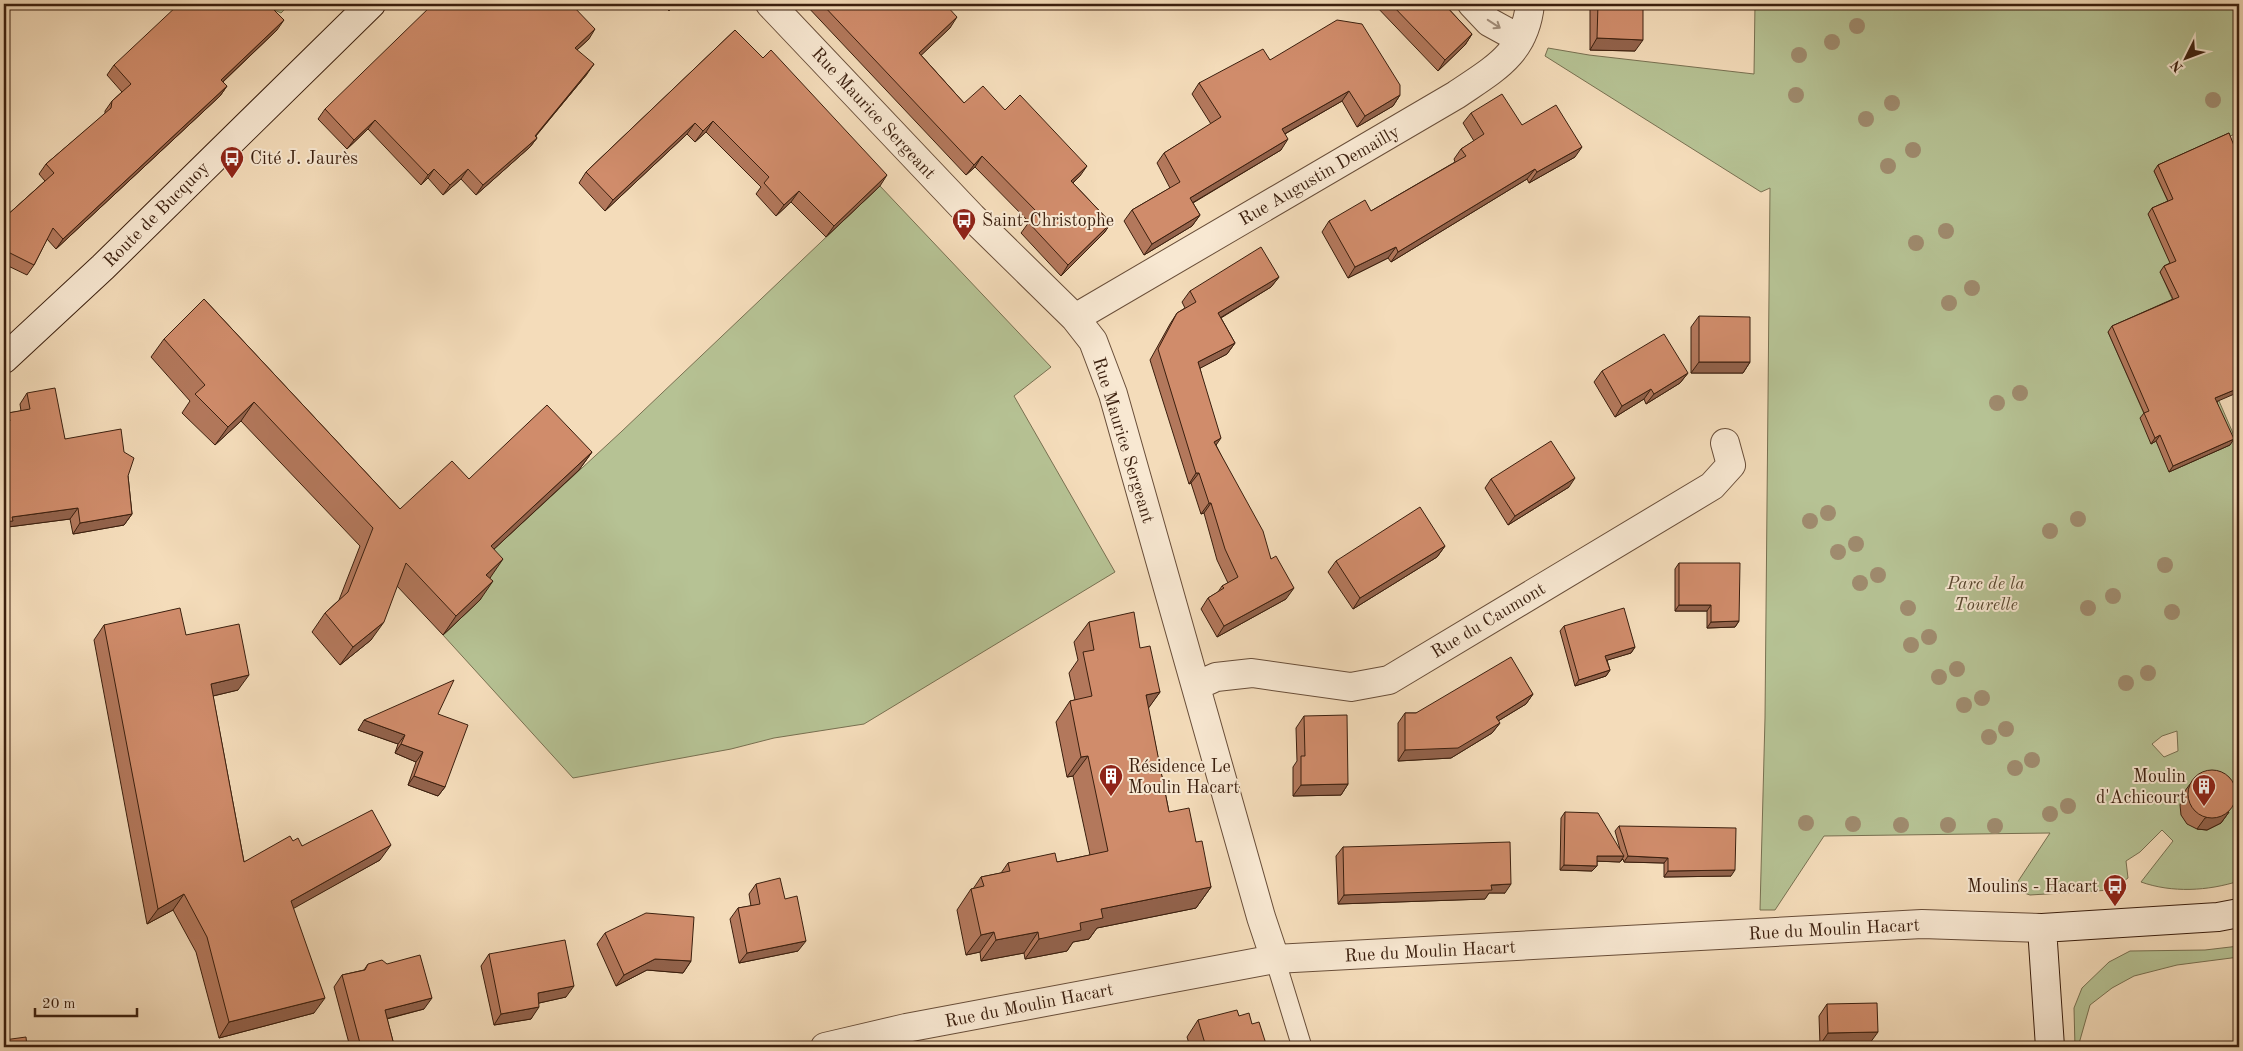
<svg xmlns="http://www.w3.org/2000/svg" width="2243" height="1051" font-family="'Old Standard TT',serif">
<rect width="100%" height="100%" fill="#f4dcba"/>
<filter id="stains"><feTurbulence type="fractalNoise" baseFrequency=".004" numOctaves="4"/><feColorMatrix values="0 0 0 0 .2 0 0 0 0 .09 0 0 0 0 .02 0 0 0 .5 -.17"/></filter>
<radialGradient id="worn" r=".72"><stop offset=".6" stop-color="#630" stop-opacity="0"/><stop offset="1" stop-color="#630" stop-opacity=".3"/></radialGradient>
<path fill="#b6c294" stroke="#787051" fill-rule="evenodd" d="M 261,4 L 290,4 L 281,13 Z
M 1755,4 L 2239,4 L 2239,132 L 2154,171 L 2169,204 L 2172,266 L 2160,272 L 2174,303 L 2108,332 L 2145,416 L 2151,443 L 2219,401 L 2239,447 L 2239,881 C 2208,891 2172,893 2141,882 L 2173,841 L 2162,830 L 2140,852 L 2126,861 L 2128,878 L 2111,890 L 2030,895 L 2013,889 L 2050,833 L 1824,836 L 1775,910 L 1760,910 L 1765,718 L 1770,188 L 1761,192 L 1545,56 L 1548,48 L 1589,55 L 1754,74 ZM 2177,731 L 2178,751 L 2164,757 L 2152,744 L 2162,736 Z
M 880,186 L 1051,367 L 1014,396 L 1115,572 L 864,724 L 774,738 L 731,749 L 573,778 L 443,635 L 480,600 L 478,564 L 621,432 Z
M 2239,946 L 2239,957 L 2177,965 L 2134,976 L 2112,988 L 2090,1005 L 2078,1047 L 2075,1047 L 2074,1008 L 2082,988 L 2109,962 L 2130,951 L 2205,950 Z"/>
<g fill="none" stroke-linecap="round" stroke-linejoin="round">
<g stroke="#694e39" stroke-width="21">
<path id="lane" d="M 1275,959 L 1302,1047"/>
</g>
<g stroke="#694e39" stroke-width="30">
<path id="street" d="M 770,4 L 972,217 L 1075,318 L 1093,341 L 1113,394 L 1261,917 L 1275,959
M 1472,4 L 1489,22 L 1520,39
M 1075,318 L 1456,95 C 1494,69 1525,54 1530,4
M 1196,686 L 1216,677 L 1252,673 L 1351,687 L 1389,680 L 1712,486 L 1731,465 L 1725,443
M 825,1047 L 906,1028 L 1275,959 L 1922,924 L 2042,928"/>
</g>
<g stroke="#3b1f0e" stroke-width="30">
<path id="secondary" d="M 4,359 L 103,267 L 371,4
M 2050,1047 L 2042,928 L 2218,917 L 2239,913"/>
</g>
<use href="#lane" stroke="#f8e8d2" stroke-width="19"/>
<use href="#street" stroke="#f8e8d2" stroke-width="28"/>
<use href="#secondary" stroke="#f8e8d2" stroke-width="28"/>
</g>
<g fill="#9f8b6e">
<circle cx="1857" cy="26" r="8"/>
<circle cx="1832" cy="42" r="8"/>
<circle cx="1799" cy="55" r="8"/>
<circle cx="1796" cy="95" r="8"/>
<circle cx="2213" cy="100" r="8"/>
<circle cx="1892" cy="103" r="8"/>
<circle cx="1866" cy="119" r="8"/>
<circle cx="1913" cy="150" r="8"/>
<circle cx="1888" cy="166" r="8"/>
<circle cx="1946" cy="231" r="8"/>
<circle cx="1916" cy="243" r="8"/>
<circle cx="1972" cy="288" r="8"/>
<circle cx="1949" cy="303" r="8"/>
<circle cx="2020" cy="393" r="8"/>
<circle cx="1997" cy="403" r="8"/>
<circle cx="1828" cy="513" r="8"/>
<circle cx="2078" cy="519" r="8"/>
<circle cx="1810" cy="521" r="8"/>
<circle cx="2050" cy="531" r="8"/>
<circle cx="1856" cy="544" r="8"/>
<circle cx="1838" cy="552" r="8"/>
<circle cx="2165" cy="565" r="8"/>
<circle cx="1878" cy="575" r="8"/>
<circle cx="1860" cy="583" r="8"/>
<circle cx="2113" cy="596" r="8"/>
<circle cx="1908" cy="608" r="8"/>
<circle cx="2088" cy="608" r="8"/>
<circle cx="2172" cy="612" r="8"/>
<circle cx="1929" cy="637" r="8"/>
<circle cx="1911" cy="645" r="8"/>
<circle cx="1957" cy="669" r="8"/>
<circle cx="2148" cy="673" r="8"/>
<circle cx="1939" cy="677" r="8"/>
<circle cx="2126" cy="683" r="8"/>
<circle cx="1982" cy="698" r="8"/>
<circle cx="1964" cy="705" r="8"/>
<circle cx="2006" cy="729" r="8"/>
<circle cx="1989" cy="737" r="8"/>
<circle cx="2032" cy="760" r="8"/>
<circle cx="2015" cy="768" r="8"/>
<circle cx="2068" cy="806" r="8"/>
<circle cx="2050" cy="814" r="8"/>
<circle cx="1806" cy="823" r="8"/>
<circle cx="1853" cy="824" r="8"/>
<circle cx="1901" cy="825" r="8"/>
<circle cx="1948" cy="825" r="8"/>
<circle cx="1995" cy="826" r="8"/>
</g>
<path fill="#b3785c" stroke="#3b1f0e" d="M 662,4 L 676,4 L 669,11 Z
M 805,4 L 945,4 L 950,28 L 921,55 L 964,103 L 1005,110 L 1080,176 L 1073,183 L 1111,223 L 1104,233 L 1061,276 L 1021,233 L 1029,222 L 975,167 L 966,175 Z
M 1374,4 L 1444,4 L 1472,34 L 1465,45 L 1438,71 Z
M 1590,4 L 1645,4 L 1643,7 L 1635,51 L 1590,50 Z
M 277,30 L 223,82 L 227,86 L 220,96 L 56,249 L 47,239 L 34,265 L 27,275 L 4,264 L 4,218 L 45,181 L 39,174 L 46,164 L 105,114 L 105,111 L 112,101 L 122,92 L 107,75 L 114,65 Z
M 735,30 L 880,186 L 826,237 L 791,202 L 776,216 L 756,194 L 761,187 L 706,132 L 695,142 L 687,134 L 605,211 L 579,183 L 586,172 Z
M 589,39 L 577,50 L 587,74 L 536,136 L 537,138 L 530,147 L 476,195 L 461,179 L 443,195 L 428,178 L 421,185 L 368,129 L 347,149 L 318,119 L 325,109 Z
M 1270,60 L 1400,95 L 1393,106 L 1357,127 L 1342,101 L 1285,134 L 1281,150 L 1193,203 L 1200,215 L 1192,226 L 1144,255 L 1124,221 L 1132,210 L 1170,188 L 1157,163 L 1164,153 L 1211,124 L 1192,94 L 1199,83 Z
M 1471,113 L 1522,125 L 1575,157 L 1529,183 L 1527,179 L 1391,262 L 1388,258 L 1348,278 L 1322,232 L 1329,221 L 1371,211 L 1455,162 L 1454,159 L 1461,149 L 1474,141 L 1463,123 Z
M 2229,133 L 2217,402 L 2230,445 L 2169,472 L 2156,441 L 2151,444 L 2140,418 L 2144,413 L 2108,332 L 2112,326 L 2173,299 L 2160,272 L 2164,266 L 2170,263 L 2148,214 L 2152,208 L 2168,201 L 2154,171 L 2158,165 Z
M 1279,277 L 1271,287 L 1221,318 L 1235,343 L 1227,354 L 1200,368 L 1216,445 L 1271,559 L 1286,599 L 1217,637 L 1201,609 L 1208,598 L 1218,592 L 1222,586 L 1228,583 L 1217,560 L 1204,513 L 1201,514 L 1191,483 L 1189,484 L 1150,360 L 1170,324 L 1177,313 L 1185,308 L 1182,302 L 1190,291 Z
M 204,299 L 400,509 L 469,479 L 592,452 L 579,470 L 494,549 L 490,578 L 480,600 L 443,635 L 397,586 L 371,640 L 340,665 L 312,632 L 325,613 L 339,600 L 360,546 L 241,421 L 215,445 L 182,413 L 190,401 L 151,357 L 164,339 Z
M 1699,316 L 1750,362 L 1743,373 L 1691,373 L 1691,327 Z
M 1602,371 L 1688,373 L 1680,383 L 1646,404 L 1644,399 L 1615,417 L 1594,382 Z
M 27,393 L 65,439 L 128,476 L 132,514 L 124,525 L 73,534 L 70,519 L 8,527 L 5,532 L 4,532 L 4,419 L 8,413 L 21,411 L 20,404 Z
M 1491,479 L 1569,487 L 1508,525 L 1485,488 Z
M 1445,546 L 1437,557 L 1353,609 L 1328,572 L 1336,561 Z
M 1679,563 L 1739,621 L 1735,627 L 1707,628 L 1707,611 L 1675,611 L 1675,569 Z
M 1089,622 L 1140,648 L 1160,692 L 1148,708 L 1169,812 L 1196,842 L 1211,887 L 1196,908 L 1097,928 L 1089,939 L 1073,942 L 1067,951 L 1025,959 L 1024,953 L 981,961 L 980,952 L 966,955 L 957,910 L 971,889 L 973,889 L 981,877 L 1001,873 L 1008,863 L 1057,862 L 1090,855 L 1073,776 L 1067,777 L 1056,722 L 1070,701 L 1075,700 L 1069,673 L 1078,660 L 1074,642 Z
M 104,625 L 186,635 L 238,690 L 213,696 L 244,862 L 293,841 L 302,846 L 380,860 L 293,908 L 314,1013 L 219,1038 L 196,952 L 173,910 L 147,924 L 94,640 Z
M 1564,626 L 1635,647 L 1631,653 L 1607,660 L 1610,670 L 1606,676 L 1575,686 L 1560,631 Z
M 1533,694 L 1526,704 L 1498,721 L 1500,723 L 1492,733 L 1451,758 L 1398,761 L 1398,723 L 1405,713 L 1416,713 Z
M 438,714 L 445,787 L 438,796 L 408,785 L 416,762 L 395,753 L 398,744 L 358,730 Z
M 1304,716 L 1348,784 L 1341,795 L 1293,796 L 1293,767 L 1297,761 L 1296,728 Z
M 2190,784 L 2229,812 L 2221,823 L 2207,830 L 2197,829 L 2187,824 L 2181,815 L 2180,805 L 2182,795 Z
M 1565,812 L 1620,849 L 1615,831 L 1619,826 L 1731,876 L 1664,877 L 1664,863 L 1624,862 L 1623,859 L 1620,862 L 1597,861 L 1597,866 L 1592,871 L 1560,870 L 1561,818 Z
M 1343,847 L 1505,893 L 1489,893 L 1485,899 L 1338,904 L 1336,856 Z
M 756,884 L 798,951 L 739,963 L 730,919 L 738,908 L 751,906 L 749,894 Z
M 605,933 L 691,961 L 683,973 L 647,970 L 616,986 L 597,944 Z
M 489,954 L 566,997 L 539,1003 L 531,1019 L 494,1025 L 481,966 Z
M 368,964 L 424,1009 L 387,1019 L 394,1045 L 392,1047 L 350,1047 L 334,987 L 342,975 L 364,970 Z
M 1827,1004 L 1870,1043 L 1820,1045 L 1819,1016 Z
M 1239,1016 L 1252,1024 L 1267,1047 L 1190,1047 L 1187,1037 L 1198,1020 Z"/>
<path fill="#92624b" stroke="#3b1f0e" d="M 674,4 L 676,4 L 669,11 Z
M 957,17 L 950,28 L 912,64 L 919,53 Z
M 284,20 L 277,30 L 214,90 L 221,80 Z
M 595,29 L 589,39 L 568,58 L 575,48 Z
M 1472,34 L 1465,45 L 1438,71 L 1445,60 Z
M 1597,38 L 1643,40 L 1635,51 L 1590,50 Z
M 594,64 L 587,74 L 528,145 L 535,136 Z
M 227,86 L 220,96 L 56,249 L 63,239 Z
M 1349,91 L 1342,101 L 1274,140 L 1282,129 Z
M 1400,95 L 1393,106 L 1357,127 L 1365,116 Z
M 375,120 L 368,129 L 347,149 L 354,140 Z
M 713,121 L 706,132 L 695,142 L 703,131 Z
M 695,123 L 687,134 L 605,211 L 613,200 Z
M 537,138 L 530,147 L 476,195 L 483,185 Z
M 1288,139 L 1281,150 L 1182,209 L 1190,198 Z
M 1582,147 L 1575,157 L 1529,183 L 1537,172 Z
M 982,156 L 975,167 L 966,175 L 974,165 Z
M 1087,166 L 1080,176 L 1064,191 L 1071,181 Z
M 434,169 L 428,178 L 421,185 L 428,175 Z
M 468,169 L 461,179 L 443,195 L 450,185 Z
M 1535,169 L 1527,179 L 1391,262 L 1398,252 Z
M 887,175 L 880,186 L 826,237 L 834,226 Z
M 799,191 L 791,202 L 776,216 L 784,205 Z
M 1200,215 L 1192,226 L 1144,255 L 1152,244 Z
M 1111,223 L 1104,233 L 1061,276 L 1068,265 Z
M 1396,247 L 1388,258 L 1348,278 L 1355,267 Z
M 1279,277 L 1271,287 L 1210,324 L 1218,313 Z
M 1235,343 L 1227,354 L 1191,373 L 1198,362 Z
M 1699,362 L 1750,362 L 1743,373 L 1691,373 Z
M 1688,373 L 1680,383 L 1646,404 L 1654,394 Z
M 2239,388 L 2239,392 L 2211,404 L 2215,398 Z
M 1651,389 L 1644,399 L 1615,417 L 1622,406 Z
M 254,402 L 241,421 L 215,445 L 228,427 Z
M 2160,435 L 2156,441 L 2151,444 L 2155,438 Z
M 1221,438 L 1214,448 L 1214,442 Z
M 2234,439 L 2230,445 L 2169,472 L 2173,466 Z
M 592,452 L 579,470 L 478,564 L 491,546 Z
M 1196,473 L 1199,473 L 1191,483 L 1189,484 Z
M 1575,478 L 1569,487 L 1508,525 L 1515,516 Z
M 1209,503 L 1211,503 L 1204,513 L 1201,514 Z
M 78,508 L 70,519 L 8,527 L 5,532 L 4,532 L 4,522 L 12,517 Z
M 132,514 L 124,525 L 73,534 L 80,523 Z
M 1445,546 L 1437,557 L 1353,609 L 1360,598 Z
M 503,559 L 490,578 L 473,594 L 486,575 Z
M 493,581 L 480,600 L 443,635 L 456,616 Z
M 1294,588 L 1286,599 L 1217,637 L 1224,626 Z
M 1679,605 L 1711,605 L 1707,611 L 1675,611 Z
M 1739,621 L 1735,627 L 1707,628 L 1711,622 Z
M 384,622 L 371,640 L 340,665 L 353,647 Z
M 1635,647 L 1631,653 L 1601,662 L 1605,656 Z
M 1610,670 L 1606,676 L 1575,686 L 1579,680 Z
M 249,675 L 238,690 L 200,699 L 211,684 Z
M 1160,692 L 1145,713 L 1146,695 Z
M 1533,694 L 1526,704 L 1488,727 L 1496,717 Z
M 364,720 L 405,735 L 398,744 L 358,730 Z
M 1500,723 L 1492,733 L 1451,758 L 1398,761 L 1405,750 Z
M 401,744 L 423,752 L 416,762 L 395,753 Z
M 1088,756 L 1073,776 L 1067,777 L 1081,757 Z
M 414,776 L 445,787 L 438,796 L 408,785 Z
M 1348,784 L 1341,795 L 1293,796 L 1301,785 Z
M 2229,812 L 2221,823 L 2207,830 L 2197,829 L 2205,818 Z
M 391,845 L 380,860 L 280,916 L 291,901 Z
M 1597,856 L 1624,856 L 1620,862 L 1593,861 Z
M 1628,856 L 1668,858 L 1664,863 L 1624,862 Z
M 1564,865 L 1597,866 L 1592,871 L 1560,870 Z
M 1735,870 L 1731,876 L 1664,877 L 1668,871 Z
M 1511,884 L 1505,893 L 1489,893 L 1485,899 L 1338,904 L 1344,895 Z
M 1211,887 L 1196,908 L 1097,928 L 1089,939 L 1073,942 L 1067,951 L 1025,959 L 1039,939 L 1080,923 L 1101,909 Z
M 184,894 L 173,910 L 147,924 L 158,909 Z
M 994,932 L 980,952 L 966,955 L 981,935 Z
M 1038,932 L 1024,953 L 981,961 L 996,940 Z
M 806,941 L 798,951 L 739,963 L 747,953 Z
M 655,959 L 691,961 L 683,973 L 647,970 L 616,986 L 624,975 Z
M 574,986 L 566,997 L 530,1005 L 538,993 Z
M 325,998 L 314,1013 L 219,1038 L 229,1022 Z
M 432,998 L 424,1009 L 377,1021 L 385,1010 Z
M 539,1007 L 531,1019 L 494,1025 L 501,1014 Z
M 1878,1032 L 1870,1043 L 1820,1045 L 1828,1033 Z"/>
<path fill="#d08c6b" stroke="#3b1f0e" d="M 179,4 L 268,4 L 284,20 L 221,80 L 227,86 L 63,239 L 53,228 L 34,265 L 4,250 L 4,218 L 54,173 L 46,164 L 111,108 L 112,101 L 131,84 L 114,65 Z
M 433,4 L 571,4 L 595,29 L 575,48 L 594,64 L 535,136 L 537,138 L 483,185 L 468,169 L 450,185 L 434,169 L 428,175 L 375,120 L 354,140 L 325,109 Z
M 822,4 L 945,4 L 957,17 L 919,53 L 964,103 L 983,86 L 1005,110 L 1020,95 L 1087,166 L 1071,181 L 1111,223 L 1068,265 L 1028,222 L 1038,213 L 982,156 L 974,165 Z
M 1391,4 L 1444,4 L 1472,34 L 1445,60 Z
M 1598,4 L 1643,4 L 1643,40 L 1597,38 Z
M 1337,20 L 1362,24 L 1400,85 L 1400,95 L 1365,116 L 1349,91 L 1282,129 L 1288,139 L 1190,198 L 1200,215 L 1152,244 L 1132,210 L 1180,182 L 1164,153 L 1221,117 L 1199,83 L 1263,49 L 1270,60 Z
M 735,30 L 763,58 L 771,50 L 887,175 L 834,226 L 799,191 L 784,205 L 764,183 L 769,177 L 713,121 L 703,131 L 695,123 L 613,200 L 586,172 Z
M 1502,94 L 1522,125 L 1556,105 L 1582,147 L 1537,172 L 1535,169 L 1398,252 L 1396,247 L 1355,267 L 1329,221 L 1365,200 L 1371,211 L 1466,156 L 1461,149 L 1484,134 L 1471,113 Z
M 2229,133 L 2239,158 L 2239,388 L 2215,398 L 2234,439 L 2173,466 L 2160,435 L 2155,438 L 2144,413 L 2149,411 L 2112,326 L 2179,297 L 2164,266 L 2176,261 L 2152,208 L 2173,199 L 2158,165 Z
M 1261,247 L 1279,277 L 1218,313 L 1235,343 L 1198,362 L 1221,438 L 1214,442 L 1263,531 L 1271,559 L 1276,556 L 1294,588 L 1224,626 L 1208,598 L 1224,588 L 1222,586 L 1238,577 L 1225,549 L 1211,503 L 1209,503 L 1199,473 L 1196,473 L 1158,349 L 1177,313 L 1196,302 L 1190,291 Z
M 204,299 L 400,509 L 452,461 L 469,479 L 547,405 L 592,452 L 491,546 L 503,559 L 486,575 L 493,581 L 456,616 L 406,563 L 384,622 L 353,647 L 325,613 L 348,592 L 373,528 L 254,402 L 228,427 L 195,394 L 205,385 L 164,339 Z
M 1699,316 L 1750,317 L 1750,362 L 1699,362 Z
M 1664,334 L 1688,373 L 1654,394 L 1651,389 L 1622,406 L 1602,371 Z
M 55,388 L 65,439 L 121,429 L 124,452 L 134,458 L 128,476 L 132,514 L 80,523 L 78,508 L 12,517 L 13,521 L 4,522 L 4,422 L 10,421 L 8,413 L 30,409 L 27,393 Z
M 1551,441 L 1575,478 L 1515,516 L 1491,479 Z
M 1420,507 L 1445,546 L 1360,598 L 1336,561 Z
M 1679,563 L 1740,563 L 1739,621 L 1711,622 L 1711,605 L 1679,605 Z
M 180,608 L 186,635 L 239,624 L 249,675 L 211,684 L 244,862 L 290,836 L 293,841 L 298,838 L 302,846 L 372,810 L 391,845 L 291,901 L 325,998 L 229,1022 L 207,937 L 184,894 L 158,909 L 104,625 Z
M 1624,608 L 1635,647 L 1605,656 L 1610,670 L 1579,680 L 1564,626 Z
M 1134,612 L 1140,648 L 1150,646 L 1160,692 L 1146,695 L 1169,812 L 1189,808 L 1196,842 L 1202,841 L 1211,887 L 1101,909 L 1103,918 L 1080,923 L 1081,930 L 1039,939 L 1038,932 L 996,940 L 994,932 L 981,935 L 971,889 L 984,886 L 981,877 L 1010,871 L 1008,863 L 1055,853 L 1057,862 L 1108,851 L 1088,756 L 1081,757 L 1070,701 L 1092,696 L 1083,652 L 1094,650 L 1089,622 Z
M 1511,657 L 1533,694 L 1496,717 L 1500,723 L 1458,748 L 1405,750 L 1405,713 L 1416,713 Z
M 454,680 L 438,714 L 468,725 L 445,787 L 414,776 L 423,752 L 401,744 L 405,735 L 364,720 Z
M 1347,715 L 1348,784 L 1301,785 L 1301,756 L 1305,756 L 1304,716 Z
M2188 794a24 24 0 1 1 48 0a24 24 0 1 1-48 0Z
M 1565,812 L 1598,813 L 1624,856 L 1597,856 L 1597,866 L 1564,865 Z
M 1619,826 L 1736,828 L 1735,870 L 1668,871 L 1668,858 L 1628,856 Z
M 1510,842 L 1511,884 L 1491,885 L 1492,890 L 1344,895 L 1343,847 Z
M 780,878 L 785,899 L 797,896 L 806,941 L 747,953 L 738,908 L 760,904 L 756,884 Z
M 646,913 L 694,917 L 691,961 L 655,959 L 624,975 L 605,933 Z
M 565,940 L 574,986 L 538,993 L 539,1007 L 501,1014 L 489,954 Z
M 420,955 L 432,998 L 385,1010 L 394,1045 L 384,1047 L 361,1047 L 342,975 L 365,970 L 368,964 L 382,960 L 387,964 Z
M 1877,1003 L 1878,1032 L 1828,1033 L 1827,1004 Z
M 1237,1010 L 1239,1016 L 1249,1013 L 1252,1024 L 1259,1022 L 1267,1047 L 1206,1047 L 1198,1020 Z
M 26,1037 L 27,1047 L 4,1047 L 4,1040 Z
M 1124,1043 L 1125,1047 L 1102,1047 Z"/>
<defs><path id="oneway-shaft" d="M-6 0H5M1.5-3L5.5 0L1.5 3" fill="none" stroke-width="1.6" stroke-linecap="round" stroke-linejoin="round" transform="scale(1.25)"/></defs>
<use stroke="#a38e7a" href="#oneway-shaft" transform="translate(1494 24) rotate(33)"/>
<defs>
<g id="bus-pin" transform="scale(1.25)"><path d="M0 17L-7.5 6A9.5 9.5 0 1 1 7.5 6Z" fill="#8f2418" stroke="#f8e8d2"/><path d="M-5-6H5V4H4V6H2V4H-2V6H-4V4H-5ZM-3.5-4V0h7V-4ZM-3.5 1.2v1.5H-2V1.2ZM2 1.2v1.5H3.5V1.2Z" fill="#fff"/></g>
<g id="building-pin" transform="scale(1.25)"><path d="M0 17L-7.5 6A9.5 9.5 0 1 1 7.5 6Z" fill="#8f2418" stroke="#f8e8d2"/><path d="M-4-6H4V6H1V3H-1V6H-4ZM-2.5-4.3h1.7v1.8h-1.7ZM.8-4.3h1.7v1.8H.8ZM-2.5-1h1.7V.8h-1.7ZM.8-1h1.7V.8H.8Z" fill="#fff"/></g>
</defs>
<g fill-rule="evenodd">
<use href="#bus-pin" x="232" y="158"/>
<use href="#bus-pin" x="964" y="220"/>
<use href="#building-pin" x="1111" y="776"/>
<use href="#building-pin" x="2204" y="786"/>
<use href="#bus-pin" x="2115" y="886"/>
</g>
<g text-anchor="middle" stroke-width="4" stroke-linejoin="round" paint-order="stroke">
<g font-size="18" fill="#3b1f0e" stroke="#f8e8d2">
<text transform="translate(874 113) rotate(47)" y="6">Rue Maurice Sergeant</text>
<text transform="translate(1319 175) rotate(-30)" y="6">Rue Augustin Demailly</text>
<text transform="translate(156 214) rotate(-45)" y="6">Route de Bucquoy</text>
<text transform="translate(1124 440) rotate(73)" y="6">Rue Maurice Sergeant</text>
<text transform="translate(1488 620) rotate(-31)" y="6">Rue du Caumont</text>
<text transform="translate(1834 929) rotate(-3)" y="6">Rue du Moulin Hacart</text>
<text transform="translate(1430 951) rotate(-3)" y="6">Rue du Moulin Hacart</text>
<text transform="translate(1029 1005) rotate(-11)" y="6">Rue du Moulin Hacart</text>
</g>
<g font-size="18" fill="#3b1f0e" stroke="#f8e8d2" text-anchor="start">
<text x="250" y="164">Cité J. Jaurès</text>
<text x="982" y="226">Saint-Christophe</text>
<text x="1128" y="772">Résidence Le<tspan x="1128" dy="21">Moulin Hacart</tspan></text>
<text x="2186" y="782" text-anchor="end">Moulin<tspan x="2186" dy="21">d'Achicourt</tspan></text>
<text x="2098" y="892" text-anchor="end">Moulins - Hacart</text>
</g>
<g font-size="18" font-style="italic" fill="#5a4830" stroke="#f8e8d2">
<text x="1986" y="589">Parc de la<tspan x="1986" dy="21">Tourelle</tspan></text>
</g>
</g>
<rect width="2243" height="1051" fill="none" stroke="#f4dcba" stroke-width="20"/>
<rect x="5" y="5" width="2233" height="1041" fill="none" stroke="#3b1f0e" stroke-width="2.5"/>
<rect x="10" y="10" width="2223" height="1031" fill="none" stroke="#3b1f0e"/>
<g transform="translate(2186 58) rotate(228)" stroke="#f8e8d2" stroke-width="4" paint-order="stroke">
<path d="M0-4L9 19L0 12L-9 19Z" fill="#3b1f0e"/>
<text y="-8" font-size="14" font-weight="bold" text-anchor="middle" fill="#3b1f0e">N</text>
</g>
<path d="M35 1008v8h102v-8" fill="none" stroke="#3b1f0e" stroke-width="2.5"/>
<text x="42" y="1008" font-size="15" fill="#3b1f0e" stroke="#f8e8d2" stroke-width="4" paint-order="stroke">20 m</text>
<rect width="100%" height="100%" filter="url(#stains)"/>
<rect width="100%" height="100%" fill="url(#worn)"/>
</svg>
